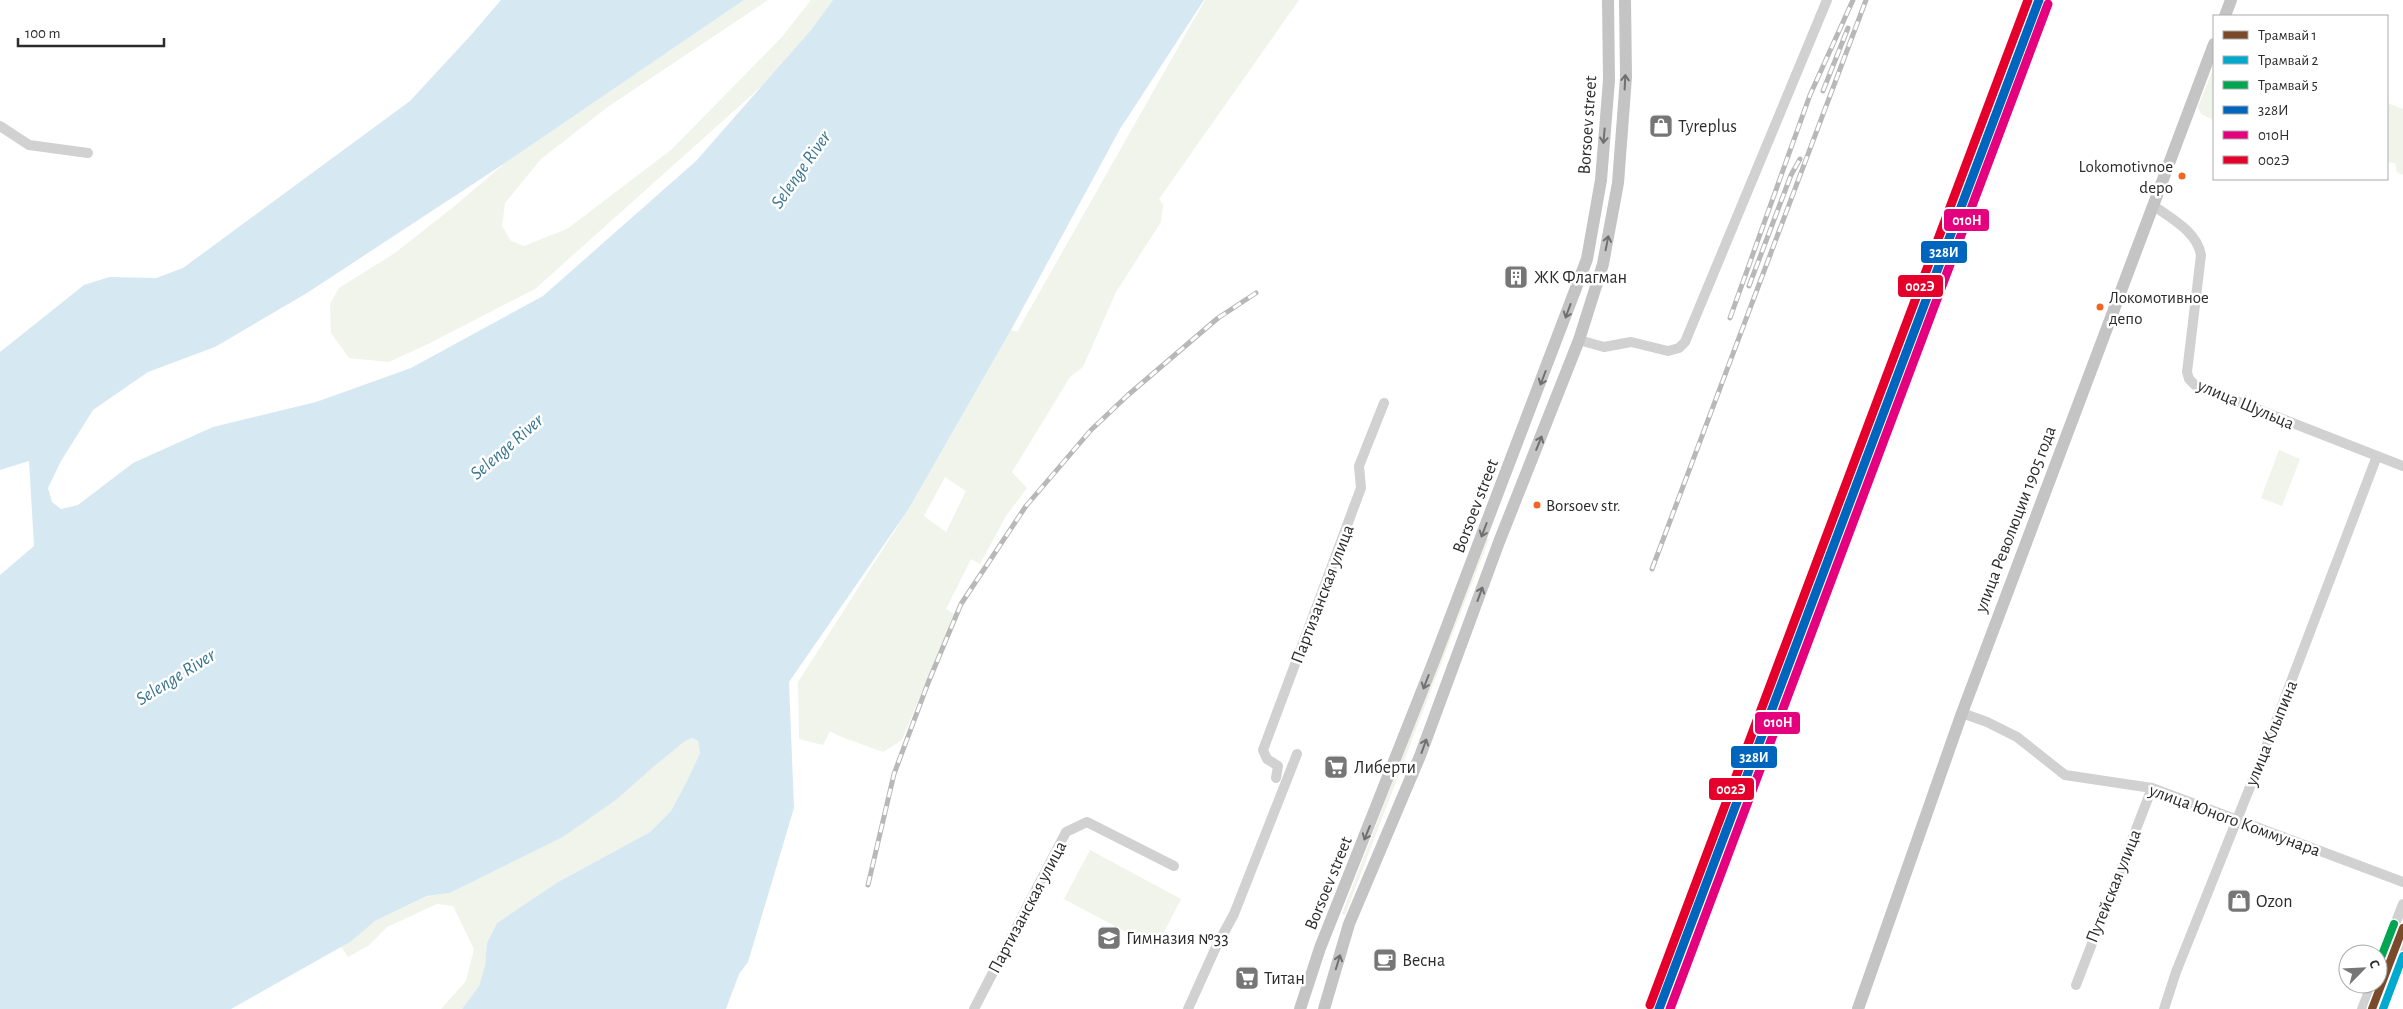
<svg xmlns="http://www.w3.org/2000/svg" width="2403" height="1009" font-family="'Alegreya Sans',sans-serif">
<rect width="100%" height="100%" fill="#fff"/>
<path fill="#f0f4ea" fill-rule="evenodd" d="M 744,0 L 768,0 L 609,106 L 541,159 L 505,203 L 502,226 L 511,241 L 524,246 L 567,229 L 671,150 L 781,38 L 811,0 L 833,0 L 811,30 L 764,84 L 535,289 L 428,344 L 389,362 L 349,358 L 331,333 L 330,304 L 339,288 L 395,253 L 457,204 L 505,163 Z
M 1205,0 L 1299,0 L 1159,199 L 1163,204 L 1161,222 L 1116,292 L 1083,367 L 1070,377 L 1012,472 L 1027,488 L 1006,516 L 980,564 L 971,559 L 946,609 L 954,614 L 902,740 L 883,752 L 839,736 L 830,731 L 823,745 L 799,739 L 798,682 L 908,510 L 1011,330 L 1017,332 ZM 945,477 L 966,491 L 946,532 L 924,516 Z
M 2214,67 L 2214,120 L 2201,114 L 2198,107 Z
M 2387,103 L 2403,109 L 2403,175 L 2397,172 L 2395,163 L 2387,162 Z
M 2279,450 L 2300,459 L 2282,506 L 2261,498 Z
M 1486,538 L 1489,539 L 1345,915 L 1342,914 Z
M 692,738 L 698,741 L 700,753 L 687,781 L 671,811 L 650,832 L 558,882 L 497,923 L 487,943 L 485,966 L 479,986 L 462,1009 L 441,1009 L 466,981 L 474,949 L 453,906 L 437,904 L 387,927 L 368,946 L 348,957 L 341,947 L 375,921 L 428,896 L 450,893 L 563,837 L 685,741 Z
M 1090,850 L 1181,899 L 1156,948 L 1064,899 Z"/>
<path fill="#d6e9f2" d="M 501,0 L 744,0 L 505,163 L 307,293 L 215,347 L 148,372 L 93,410 L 61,461 L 48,488 L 52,502 L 61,509 L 78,505 L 133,463 L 213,427 L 316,402 L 411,368 L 543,296 L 696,161 L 811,30 L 833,0 L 1204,0 L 1120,129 L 1011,330 L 908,510 L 789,682 L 794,808 L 748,962 L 739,974 L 726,1009 L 462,1009 L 479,986 L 485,966 L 487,943 L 497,923 L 558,882 L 650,832 L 671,811 L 687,781 L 700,753 L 698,741 L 692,738 L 685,741 L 652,768 L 617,799 L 563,837 L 450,893 L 427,896 L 375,921 L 350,942 L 231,1009 L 0,1009 L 0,575 L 34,546 L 29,461 L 0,470 L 0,352 L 84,285 L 109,277 L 156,278 L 183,268 L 410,101 L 471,35 Z"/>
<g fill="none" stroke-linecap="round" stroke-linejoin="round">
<path stroke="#d1d1d1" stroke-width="10" d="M 0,126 L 29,145 L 88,153
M 2154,206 C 2172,219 2197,232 2201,255 L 2187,372 L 2189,379 L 2195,385 L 2403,466
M 1579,340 L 1604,347 L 1631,342 L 1668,351 L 1679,348 L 1685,342 L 1827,0
M 1962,713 L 1987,722 L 2017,737 L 2065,775 L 2152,788 L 2403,882
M 1276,778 L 1278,766 L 1267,759 L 1263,750 L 1361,488 L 1359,466 L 1384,403
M 2378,968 L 2403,904
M 2076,985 L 2152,788
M 974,1009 L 1066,832 L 1087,822 L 1174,866
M 1188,1009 L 1216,947 L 1234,914 L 1297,754
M 2164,1009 L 2176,972 L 2268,742 L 2377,456
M 2362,1009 L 2372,984
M 2376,1009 L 2403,938"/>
<path stroke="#c4c4c4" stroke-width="12" d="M 2225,16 L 2231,0
M 1300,1009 L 1320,948 L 1433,663 L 1587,259 L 1601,180 L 1609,80 L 1608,0
M 1324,1009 L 1349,924 L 1420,756 L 1499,542 L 1579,340 L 1603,264 L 1618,183 L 1626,77 L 1625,0
M 1858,1009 L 1962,713 L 2214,44"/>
<g stroke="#b8b8b8" stroke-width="5">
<path id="rail" d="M 1823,91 L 1848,28
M 1749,286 L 1791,175 L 1800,159
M 1730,318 L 1810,95 L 1853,0
M 1652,569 L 1866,0
M 868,885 L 894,774 L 928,683 L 961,604 L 1026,506 L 1091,430 L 1128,395 L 1218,318 L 1256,293"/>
</g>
<use href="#rail" stroke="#fff" stroke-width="3" stroke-dasharray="9" stroke-linecap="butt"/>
<g stroke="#fff" stroke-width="12">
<path id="rail-1" d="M 1659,1009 L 2039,0"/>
</g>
<g stroke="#fff" stroke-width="12">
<path id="rail-2" d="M 1670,1009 L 2048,4"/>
</g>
<g stroke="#fff" stroke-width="12">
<path id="rail-3" d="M 1650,1005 L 2028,0"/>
</g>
<use href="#rail-1" stroke="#0065bd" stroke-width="9"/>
<use href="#rail-2" stroke="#e5007d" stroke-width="9"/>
<use href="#rail-3" stroke="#e4002b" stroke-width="9"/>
<g stroke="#fff" stroke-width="11">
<path id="tram-1" d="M 2372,1009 L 2403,928"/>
</g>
<g stroke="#fff" stroke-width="11">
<path id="tram-2" d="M 2383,1009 L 2403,956"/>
</g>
<g stroke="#fff" stroke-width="11">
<path id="tram-3" d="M 2378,965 L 2394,924"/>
</g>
<use href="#tram-1" stroke="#7a4b2a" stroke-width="8"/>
<use href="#tram-2" stroke="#00a9ce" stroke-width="8"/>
<use href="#tram-3" stroke="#00a651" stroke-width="8"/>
</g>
<defs><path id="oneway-shaft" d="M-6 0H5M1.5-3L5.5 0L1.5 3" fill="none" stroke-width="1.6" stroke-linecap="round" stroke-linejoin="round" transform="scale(1.25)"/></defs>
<g stroke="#707070">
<use href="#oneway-shaft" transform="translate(1625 82) rotate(-87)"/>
<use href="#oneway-shaft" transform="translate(1604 136) rotate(95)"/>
<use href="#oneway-shaft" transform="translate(1607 243) rotate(-79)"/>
<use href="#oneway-shaft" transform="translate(1568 311) rotate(110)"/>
<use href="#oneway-shaft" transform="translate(1543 378) rotate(111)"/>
<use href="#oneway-shaft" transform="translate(1539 443) rotate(-68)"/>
<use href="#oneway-shaft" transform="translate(1484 530) rotate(111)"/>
<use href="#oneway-shaft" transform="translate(1480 594) rotate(-70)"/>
<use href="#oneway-shaft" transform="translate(1426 682) rotate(111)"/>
<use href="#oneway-shaft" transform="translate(1424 746) rotate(-70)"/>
<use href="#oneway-shaft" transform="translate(1367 833) rotate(112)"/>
<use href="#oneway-shaft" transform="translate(1338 962) rotate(-73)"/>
</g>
<defs>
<g id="shop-square" transform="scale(1.25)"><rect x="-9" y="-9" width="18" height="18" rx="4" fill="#767676" stroke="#fff"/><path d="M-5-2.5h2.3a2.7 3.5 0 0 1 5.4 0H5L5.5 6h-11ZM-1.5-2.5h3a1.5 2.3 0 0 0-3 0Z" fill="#fff"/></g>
<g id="building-square" transform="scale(1.25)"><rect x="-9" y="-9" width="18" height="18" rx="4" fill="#767676" stroke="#fff"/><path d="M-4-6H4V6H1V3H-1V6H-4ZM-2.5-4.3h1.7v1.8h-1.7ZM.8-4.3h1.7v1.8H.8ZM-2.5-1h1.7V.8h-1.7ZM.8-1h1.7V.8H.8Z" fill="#fff"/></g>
<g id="supermarket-square" transform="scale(1.25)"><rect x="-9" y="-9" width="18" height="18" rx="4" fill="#767676" stroke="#fff"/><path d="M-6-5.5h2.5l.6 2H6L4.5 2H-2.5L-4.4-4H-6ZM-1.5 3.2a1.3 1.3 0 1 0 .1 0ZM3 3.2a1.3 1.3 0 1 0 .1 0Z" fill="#fff"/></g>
<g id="school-square" transform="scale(1.25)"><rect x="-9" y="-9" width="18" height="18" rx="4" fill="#767676" stroke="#fff"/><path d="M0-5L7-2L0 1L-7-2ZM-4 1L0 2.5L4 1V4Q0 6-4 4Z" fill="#fff"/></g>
<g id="cafe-square" transform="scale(1.25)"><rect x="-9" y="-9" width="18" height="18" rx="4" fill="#767676" stroke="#fff"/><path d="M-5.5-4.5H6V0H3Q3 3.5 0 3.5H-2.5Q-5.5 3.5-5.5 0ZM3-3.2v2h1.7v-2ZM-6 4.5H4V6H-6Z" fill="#fff"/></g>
</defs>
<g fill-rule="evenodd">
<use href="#shop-square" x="1661" y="126"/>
<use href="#building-square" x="1516" y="277"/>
<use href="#supermarket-square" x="1336" y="767"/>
<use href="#shop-square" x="2239" y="901"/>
<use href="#school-square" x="1109" y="938"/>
<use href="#cafe-square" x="1385" y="960"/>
<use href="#supermarket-square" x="1247" y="978"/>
</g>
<g fill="#f26522" stroke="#fff" stroke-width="2">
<circle cx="2182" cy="176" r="4.5"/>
<circle cx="2100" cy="307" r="4.5"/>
<circle cx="1537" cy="505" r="4.5"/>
</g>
<g text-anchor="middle" stroke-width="5" stroke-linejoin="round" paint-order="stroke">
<g font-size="17" fill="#2c2c2c" stroke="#fff" text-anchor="start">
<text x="2173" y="172" text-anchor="end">Lokomotivnoe<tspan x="2173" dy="21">depo</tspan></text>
<text x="2109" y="303">Локомотивное<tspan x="2109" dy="21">депо</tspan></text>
<text x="1546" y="511">Borsoev str.</text>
</g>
<g font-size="18" fill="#2c2c2c" stroke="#fff">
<text transform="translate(1587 125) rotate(-86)" y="6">Borsoev street</text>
<text transform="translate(2246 404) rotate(23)" y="6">улица Шульца</text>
<text transform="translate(1475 506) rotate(-69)" y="6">Borsoev street</text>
<text transform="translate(2015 519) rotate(-69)" y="6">улица Революции 1905 года</text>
<text transform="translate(1322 594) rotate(-69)" y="6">Партизанская улица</text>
<text transform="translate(2271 733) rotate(-68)" y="6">улица Клыпина</text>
<text transform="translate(2235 820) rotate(20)" y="6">улица Юного Коммунара</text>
<text transform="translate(1328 883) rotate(-68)" y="6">Borsoev street</text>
<text transform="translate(2113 886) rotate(-68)" y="6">Путейская улица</text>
<text transform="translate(1027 907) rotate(-62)" y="6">Партизанская улица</text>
</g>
<g font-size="18" fill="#2c2c2c" stroke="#fff" text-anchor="start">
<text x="1678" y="132">Tyreplus</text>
<text x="1534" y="283">ЖК Флагман</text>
<text x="1354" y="773">Либерти</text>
<text x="2256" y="907">Ozon</text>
<text x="1126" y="944">Гимназия №33</text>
<text x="1402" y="966">Весна</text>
<text x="1264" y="984">Титан</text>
</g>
<g font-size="19" font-style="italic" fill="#387591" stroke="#fff">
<text transform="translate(800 169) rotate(-55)" y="7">Selenge River</text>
<text transform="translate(506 446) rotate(-41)" y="7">Selenge River</text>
<text transform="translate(175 676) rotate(-32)" y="7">Selenge River</text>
</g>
</g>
<g stroke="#fff" stroke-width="2">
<rect x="1943" y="208" width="47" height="24" rx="5" fill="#e5007d"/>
<rect x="1920" y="240" width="48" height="24" rx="5" fill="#0065bd"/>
<rect x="1897" y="274" width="47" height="24" rx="5" fill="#e4002b"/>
<rect x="1754" y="711" width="47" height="24" rx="5" fill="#e5007d"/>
<rect x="1730" y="745" width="48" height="24" rx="5" fill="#0065bd"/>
<rect x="1708" y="777" width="47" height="24" rx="5" fill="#e4002b"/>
</g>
<g font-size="14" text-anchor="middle" font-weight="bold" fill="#fff">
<text x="1967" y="225">010Н</text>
<text x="1944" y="257">328И</text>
<text x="1920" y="291">002Э</text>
<text x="1778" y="727">010Н</text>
<text x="1754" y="762">328И</text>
<text x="1731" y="794">002Э</text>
</g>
<rect x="2213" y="15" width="175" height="165" fill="#ffffff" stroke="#ababab"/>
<rect x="2223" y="31" width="25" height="8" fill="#7a4b2a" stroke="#ababab"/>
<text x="2258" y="40" font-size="15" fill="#2c2c2c">Трамвай 1</text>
<rect x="2223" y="56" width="25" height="8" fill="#00a9ce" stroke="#ababab"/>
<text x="2258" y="65" font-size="15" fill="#2c2c2c">Трамвай 2</text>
<rect x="2223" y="81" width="25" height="8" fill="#00a651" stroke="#ababab"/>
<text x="2258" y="90" font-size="15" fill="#2c2c2c">Трамвай 5</text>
<rect x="2223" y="106" width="25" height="8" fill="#0065bd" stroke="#ababab"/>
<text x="2258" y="115" font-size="15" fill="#2c2c2c">328И</text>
<rect x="2223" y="131" width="25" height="8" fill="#e5007d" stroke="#ababab"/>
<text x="2258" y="140" font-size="15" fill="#2c2c2c">010Н</text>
<rect x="2223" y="156" width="25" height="8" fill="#e4002b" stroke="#ababab"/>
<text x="2258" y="165" font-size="15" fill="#2c2c2c">002Э</text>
<g transform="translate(2363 969) rotate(66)"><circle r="24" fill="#ffffff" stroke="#ababab"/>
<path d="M0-4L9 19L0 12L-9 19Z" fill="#767676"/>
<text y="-8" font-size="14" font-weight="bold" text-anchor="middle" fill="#2c2c2c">С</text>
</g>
<path d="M18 38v8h146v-8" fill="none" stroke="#2c2c2c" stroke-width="2.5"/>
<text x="25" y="38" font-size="15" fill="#2c2c2c" stroke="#ffffff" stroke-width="4" paint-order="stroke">100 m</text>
</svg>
